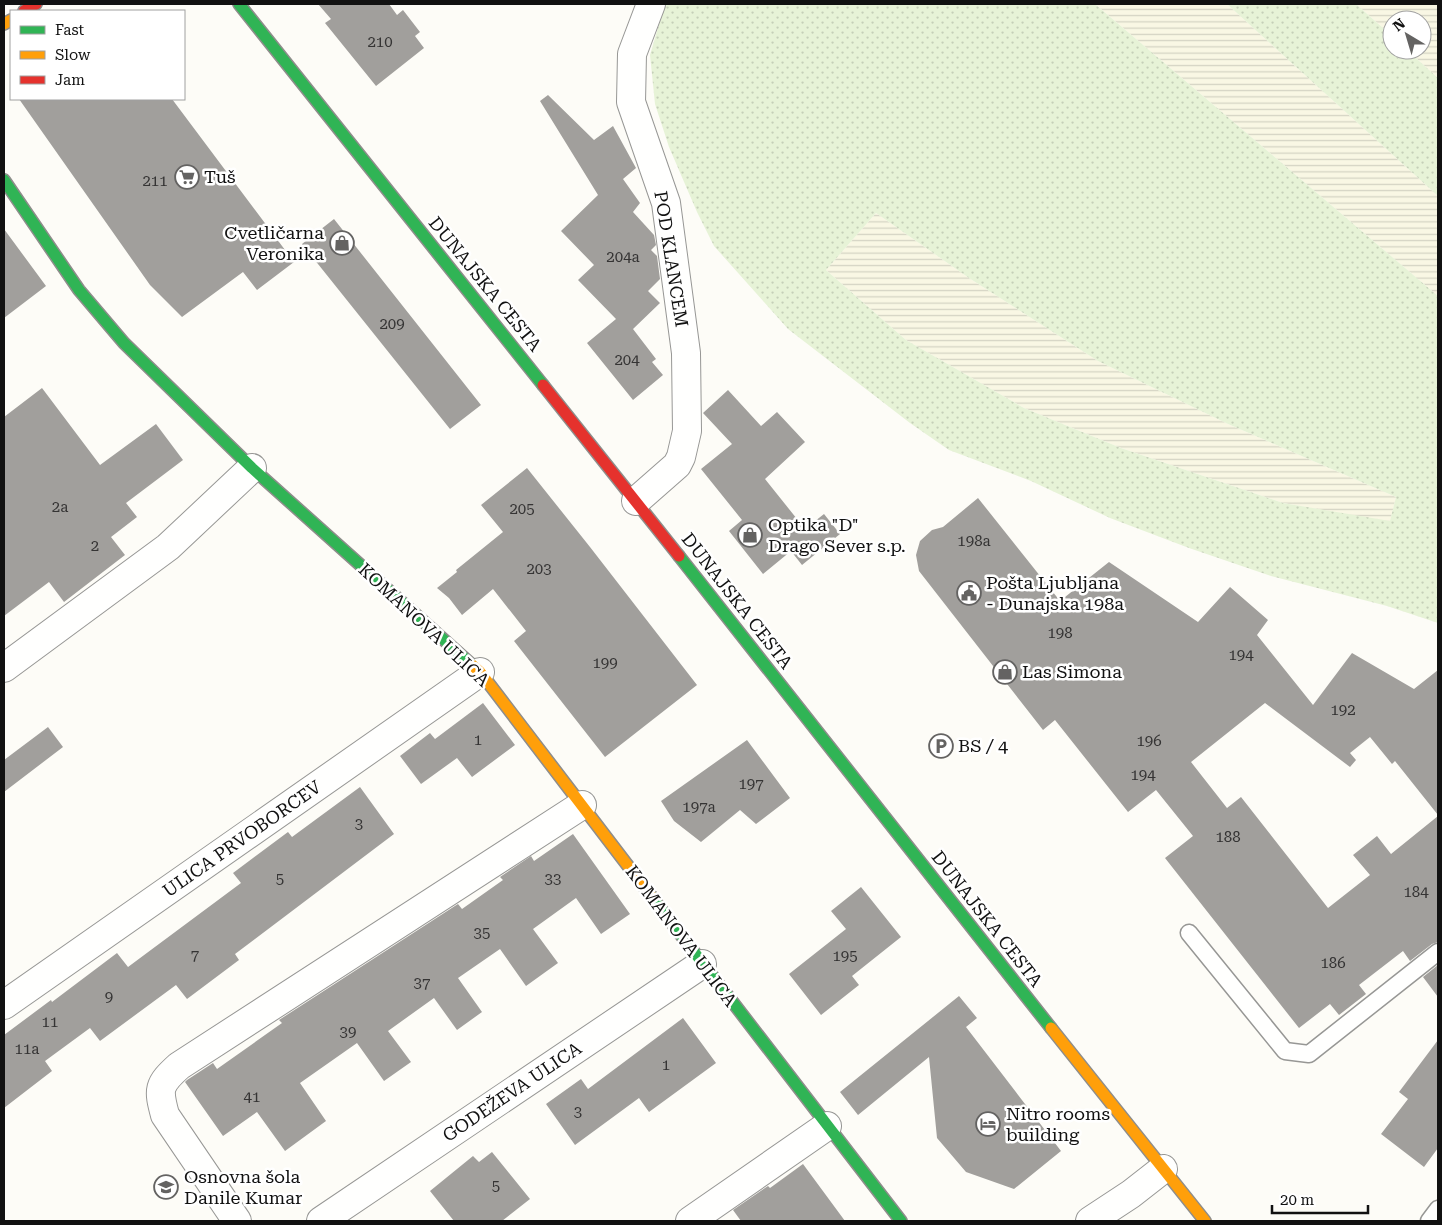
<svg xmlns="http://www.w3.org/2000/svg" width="1442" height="1225" font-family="'Roboto Serif',serif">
<defs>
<pattern id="farmland-rules" width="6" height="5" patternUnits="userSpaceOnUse" patternTransform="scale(1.25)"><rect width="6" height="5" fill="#f9f7e4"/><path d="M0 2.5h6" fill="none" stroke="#d4d3c3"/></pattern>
<pattern id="grass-dots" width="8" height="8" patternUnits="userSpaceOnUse" patternTransform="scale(1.25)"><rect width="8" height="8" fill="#e7f3d7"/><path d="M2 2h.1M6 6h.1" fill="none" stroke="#c5cfb8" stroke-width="1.8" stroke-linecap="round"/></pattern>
</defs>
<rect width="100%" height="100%" fill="#fdfcf7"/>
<path fill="url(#farmland-rules)" d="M 1095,4 L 1227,4 L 1438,196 L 1438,296 Z
M 1356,4 L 1438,4 L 1438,78 L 1407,50 L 1422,50 L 1422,20 L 1392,20 L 1392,36 Z
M 876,213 L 969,278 L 1098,361 L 1228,424 L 1396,497 L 1390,522 L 1283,503 L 1121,448 L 1024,408 L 906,340 L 826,270 Z"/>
<path fill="url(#grass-dots)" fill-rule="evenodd" d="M 665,4 L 1095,4 L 1438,296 L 1438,623 L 1387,606 L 1271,576 L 1189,548 L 1110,518 L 1031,481 L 949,450 L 910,423 L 788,329 L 714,246 L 697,212 L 669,147 L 655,104 L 650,55 ZM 876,213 L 969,278 L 1098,361 L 1228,424 L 1396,497 L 1390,521 L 1283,503 L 1121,448 L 1024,408 L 906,340 L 826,270 Z
M 1227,4 L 1356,4 L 1392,36 L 1392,50 L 1407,50 L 1438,78 L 1438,196 Z"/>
<path fill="#a19f9c" d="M 318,4 L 389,4 L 397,15 L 403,10 L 420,32 L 415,36 L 424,48 L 376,86 L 325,23 L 331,19 Z
M 548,95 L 594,140 L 613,126 L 636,168 L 623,179 L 640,203 L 633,212 L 654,235 L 656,245 L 651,250 L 657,256 L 660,279 L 648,291 L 660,303 L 633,329 L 656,359 L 652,362 L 663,375 L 633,400 L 587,343 L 616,319 L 578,280 L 594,265 L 561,231 L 598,195 L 540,101 Z
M 19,99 L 172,99 L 294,262 L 257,290 L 243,272 L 182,317 L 150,285 Z
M 334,219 L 481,405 L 450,429 L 302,244 Z
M 4,229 L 46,286 L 4,318 Z
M 42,388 L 100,465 L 156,424 L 183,460 L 126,503 L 137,517 L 111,537 L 125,555 L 64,602 L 49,582 L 4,616 L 4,417 Z
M 728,390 L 761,426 L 777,412 L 805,442 L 765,479 L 805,529 L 824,514 L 840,534 L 802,565 L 791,551 L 763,574 L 729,531 L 742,520 L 701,469 L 732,444 L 703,413 Z
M 527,468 L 590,547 L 697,685 L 605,757 L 514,641 L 526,631 L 493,589 L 462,615 L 449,598 L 437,588 L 457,572 L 456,570 L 503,532 L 481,505 Z
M 978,498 L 1060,601 L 1109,562 L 1198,622 L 1230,587 L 1268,620 L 1257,635 L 1313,705 L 1352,653 L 1414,689 L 1438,670 L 1438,815 L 1395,761 L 1392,764 L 1370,737 L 1350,753 L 1356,760 L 1350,767 L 1265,703 L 1191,762 L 1227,808 L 1241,797 L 1328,908 L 1370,875 L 1353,855 L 1377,836 L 1391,854 L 1438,816 L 1438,942 L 1432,944 L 1410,961 L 1403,951 L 1359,985 L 1366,994 L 1339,1015 L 1330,1004 L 1299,1028 L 1165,858 L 1193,836 L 1156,790 L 1128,812 L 1055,720 L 1043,730 L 919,571 L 916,555 L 920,541 L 932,530 L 943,527 Z
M 483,703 L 515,745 L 472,777 L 457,758 L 421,784 L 400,756 L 430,733 L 435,739 Z
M 48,727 L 63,747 L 4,792 L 4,760 Z
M 747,740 L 790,798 L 756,824 L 740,810 L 701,842 L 674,821 L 661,801 Z
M 360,787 L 394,834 L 235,954 L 239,960 L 187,999 L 176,985 L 100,1041 L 90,1028 L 45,1061 L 52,1071 L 4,1108 L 4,1035 L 51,1000 L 52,1002 L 117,953 L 128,967 L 241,883 L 233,873 L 288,832 L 292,837 Z
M 573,834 L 630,914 L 601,934 L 576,898 L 533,929 L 558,963 L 526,986 L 500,949 L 458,978 L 482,1012 L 457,1030 L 434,998 L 388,1031 L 411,1062 L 384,1081 L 357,1043 L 300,1083 L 326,1121 L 285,1151 L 257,1112 L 223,1136 L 185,1082 L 187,1080 L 213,1063 L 217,1069 L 282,1023 L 279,1020 L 458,904 L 462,909 L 503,880 L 500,877 L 531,856 L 534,861 Z
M 861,887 L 901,937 L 852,976 L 859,985 L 821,1015 L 789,974 L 846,929 L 831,911 Z
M 1438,965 L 1438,997 L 1423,977 Z
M 959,996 L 977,1018 L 966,1027 L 1061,1151 L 1014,1189 L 966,1172 L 937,1138 L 929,1057 L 858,1115 L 840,1092 Z
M 683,1018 L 716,1063 L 649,1112 L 639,1098 L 575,1145 L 546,1104 L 581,1079 L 588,1089 Z
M 1438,1040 L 1438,1148 L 1424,1167 L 1381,1134 L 1408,1099 L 1399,1092 Z
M 492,1152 L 530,1199 L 502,1221 L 454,1221 L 430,1191 L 473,1156 L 479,1162 Z
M 803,1164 L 845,1221 L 741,1221 L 733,1210 L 768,1186 L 770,1188 Z"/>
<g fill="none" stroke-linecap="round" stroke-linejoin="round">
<g stroke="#979795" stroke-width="19">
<path id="lane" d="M 1189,933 L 1285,1051 L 1309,1054 L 1438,952
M 1429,1221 L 1438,1209"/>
</g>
<g stroke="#979795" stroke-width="30">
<path id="street" d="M 636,501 L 677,465 L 681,457 L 687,431 L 686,353 L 666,203 L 631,102 L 632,54 L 651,4
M 4,668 L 168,547 L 252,468
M 4,1005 L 480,672
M 237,1221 L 165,1115 C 158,1089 158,1085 179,1066 L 582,805
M 321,1221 L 702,964
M 690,1221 L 827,1126
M 1090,1221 L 1131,1194 L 1163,1169"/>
</g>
<g stroke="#8e8d8b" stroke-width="14">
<path id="fast" d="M 239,4 L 543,385
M 4,180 L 79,290 L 124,343 L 252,468 L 472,665
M 679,556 L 1051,1028
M 651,896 L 901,1221"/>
</g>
<g stroke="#8e8d8b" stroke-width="14">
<path id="slow" d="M 4,24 L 11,20
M 472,665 L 480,672 L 651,896
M 1051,1028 L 1205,1221"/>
</g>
<g stroke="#8e8d8b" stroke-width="14">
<path id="jam" d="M 24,11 L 36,4
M 543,385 L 679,556"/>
</g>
<use href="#lane" stroke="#fffffe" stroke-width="16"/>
<use href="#street" stroke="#fffffe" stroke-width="28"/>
<use href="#fast" stroke="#30b455" stroke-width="11"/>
<use href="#slow" stroke="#ff9f0a" stroke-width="11"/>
<use href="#jam" stroke="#e5322d" stroke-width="11"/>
</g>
<defs>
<g id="supermarket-ring" transform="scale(1.25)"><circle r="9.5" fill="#fff" stroke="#646362" stroke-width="1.5"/><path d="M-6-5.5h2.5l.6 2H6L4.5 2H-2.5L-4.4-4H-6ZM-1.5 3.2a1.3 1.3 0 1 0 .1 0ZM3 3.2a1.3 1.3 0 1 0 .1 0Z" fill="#646362"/></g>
<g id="shop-ring" transform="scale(1.25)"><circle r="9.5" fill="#fff" stroke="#646362" stroke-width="1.5"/><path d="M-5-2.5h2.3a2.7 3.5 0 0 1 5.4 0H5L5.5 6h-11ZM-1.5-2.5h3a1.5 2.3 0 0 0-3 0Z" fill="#646362"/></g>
<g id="civic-ring" transform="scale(1.25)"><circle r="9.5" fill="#fff" stroke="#646362" stroke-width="1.5"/><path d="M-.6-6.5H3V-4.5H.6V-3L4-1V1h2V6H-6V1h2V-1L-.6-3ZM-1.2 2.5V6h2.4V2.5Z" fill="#646362"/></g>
<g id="parking-ring" transform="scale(1.25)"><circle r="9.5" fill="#fff" stroke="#646362" stroke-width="1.5"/><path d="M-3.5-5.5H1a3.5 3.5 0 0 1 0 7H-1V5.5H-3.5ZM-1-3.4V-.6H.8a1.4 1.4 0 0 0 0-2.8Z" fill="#646362"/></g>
<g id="hotel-ring" transform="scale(1.25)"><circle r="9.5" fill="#fff" stroke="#646362" stroke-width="1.5"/><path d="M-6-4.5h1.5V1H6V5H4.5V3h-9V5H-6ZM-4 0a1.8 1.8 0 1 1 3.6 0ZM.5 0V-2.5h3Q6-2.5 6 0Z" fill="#646362"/></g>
<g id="school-ring" transform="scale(1.25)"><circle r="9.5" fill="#fff" stroke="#646362" stroke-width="1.5"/><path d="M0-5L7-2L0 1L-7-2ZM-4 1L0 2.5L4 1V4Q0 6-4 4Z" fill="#646362"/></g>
</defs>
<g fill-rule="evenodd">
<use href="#supermarket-ring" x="187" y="177"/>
<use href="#shop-ring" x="342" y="243"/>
<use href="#shop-ring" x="750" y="535"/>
<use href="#civic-ring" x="969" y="593"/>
<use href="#shop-ring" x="1005" y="672"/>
<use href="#parking-ring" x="941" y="746"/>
<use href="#hotel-ring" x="988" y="1124"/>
<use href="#school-ring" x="166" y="1187"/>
</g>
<g text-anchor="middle" stroke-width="5" stroke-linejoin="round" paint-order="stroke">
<g font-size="15" fill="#353434">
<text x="380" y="47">210</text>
<text x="155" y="186">211</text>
<text x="623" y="262">204a</text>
<text x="392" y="329">209</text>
<text x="627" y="365">204</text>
<text x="60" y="512">2a</text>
<text x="522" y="514">205</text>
<text x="974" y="546">198a</text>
<text x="95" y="551">2</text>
<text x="539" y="574">203</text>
<text x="1060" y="638">198</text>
<text x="1241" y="660">194</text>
<text x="605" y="668">199</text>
<text x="1343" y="715">192</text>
<text x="478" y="745">1</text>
<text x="1149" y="746">196</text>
<text x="1143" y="780">194</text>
<text x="751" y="789">197</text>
<text x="699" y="812">197a</text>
<text x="359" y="829">3</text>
<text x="1228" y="842">188</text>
<text x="280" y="884">5</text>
<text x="553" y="884">33</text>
<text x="1416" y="897">184</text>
<text x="482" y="938">35</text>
<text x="195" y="960">7</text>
<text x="845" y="961">195</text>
<text x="1333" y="968">186</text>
<text x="422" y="988">37</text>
<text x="109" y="1002">9</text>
<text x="50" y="1027">11</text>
<text x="348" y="1037">39</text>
<text x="27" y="1054">11a</text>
<text x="666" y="1070">1</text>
<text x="252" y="1102">41</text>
<text x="578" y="1117">3</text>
<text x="496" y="1191">5</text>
</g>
<g font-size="18" fill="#111" stroke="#fff" text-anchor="start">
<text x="204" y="183">Tuš</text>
<text x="324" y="239" text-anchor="end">Cvetličarna<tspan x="324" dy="21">Veronika</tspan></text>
<text x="768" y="531">Optika "D"<tspan x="768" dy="21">Drago Sever s.p.</tspan></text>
<text x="986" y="589">Pošta Ljubljana<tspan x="986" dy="21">- Dunajska 198a</tspan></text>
<text x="1022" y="678">Las Simona</text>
<text x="958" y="752">BS / 4</text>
<text x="1006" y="1120">Nitro rooms<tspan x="1006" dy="21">building</tspan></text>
<text x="184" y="1183">Osnovna šola<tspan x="184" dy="21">Danile Kumar</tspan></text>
</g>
<g font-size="18" fill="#111" stroke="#fff">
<text transform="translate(671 259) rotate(81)" y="6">POD KLANCEM</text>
<text transform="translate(485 284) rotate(51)" y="6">DUNAJSKA CESTA</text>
<text transform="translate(737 601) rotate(52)" y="6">DUNAJSKA CESTA</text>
<text transform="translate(424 625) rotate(43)" y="6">KOMANOVA ULICA</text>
<text transform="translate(242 839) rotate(-35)" y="6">ULICA PRVOBORCEV</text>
<text transform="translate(987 919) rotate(52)" y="6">DUNAJSKA CESTA</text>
<text transform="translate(681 936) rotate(53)" y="6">KOMANOVA ULICA</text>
<text transform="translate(512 1092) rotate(-34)" y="6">GODEŽEVA ULICA</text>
</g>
</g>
<rect width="1442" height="1225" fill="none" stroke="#111111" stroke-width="10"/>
<rect x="10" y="10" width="175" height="90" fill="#ffffff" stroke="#a0a0a0"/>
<rect x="20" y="26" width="25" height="8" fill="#30b455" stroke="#a0a0a0"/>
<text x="55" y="35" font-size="15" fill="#111111">Fast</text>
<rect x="20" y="51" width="25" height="8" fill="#ff9f0a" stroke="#a0a0a0"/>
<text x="55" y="60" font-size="15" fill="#111111">Slow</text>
<rect x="20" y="76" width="25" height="8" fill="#e5322d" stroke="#a0a0a0"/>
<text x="55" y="85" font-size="15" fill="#111111">Jam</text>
<g transform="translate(1407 35) rotate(322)"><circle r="24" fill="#ffffff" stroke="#a0a0a0"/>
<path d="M0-4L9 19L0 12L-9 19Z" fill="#646362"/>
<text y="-8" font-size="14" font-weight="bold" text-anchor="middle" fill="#111111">N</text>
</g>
<path d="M1272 1205v8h96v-8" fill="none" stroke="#111111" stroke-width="2.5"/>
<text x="1280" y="1205" font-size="15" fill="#111111" stroke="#ffffff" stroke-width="4" paint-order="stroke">20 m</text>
</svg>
